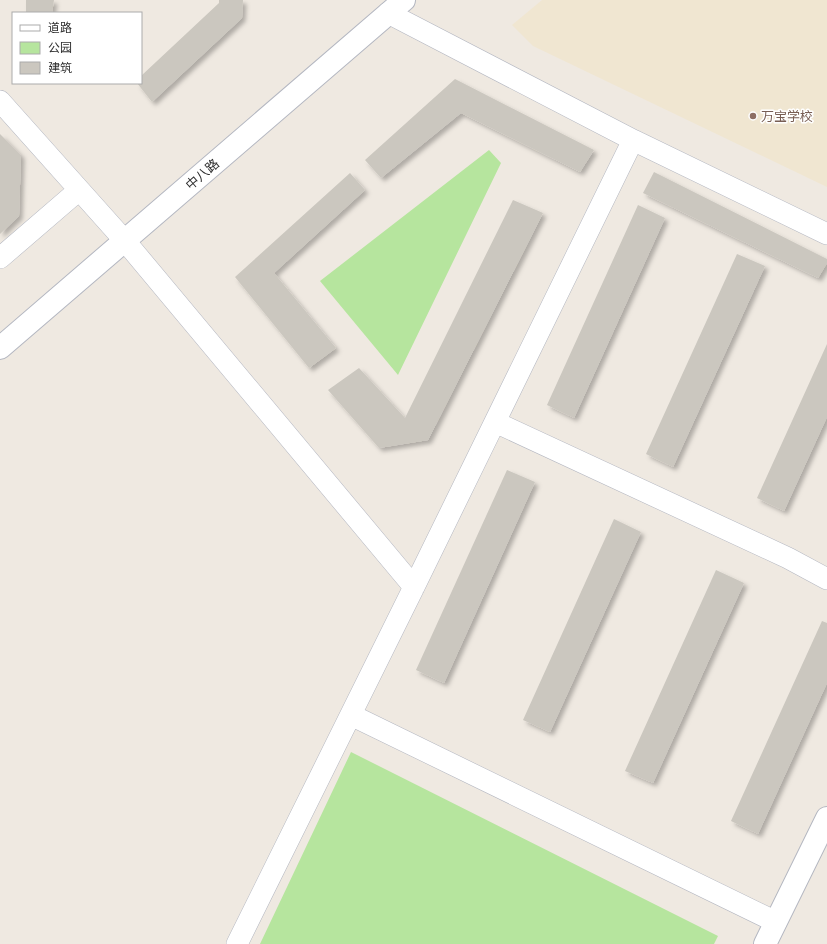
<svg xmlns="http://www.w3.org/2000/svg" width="827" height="944" font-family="Inter,'Noto Sans SC',sans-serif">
<defs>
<filter id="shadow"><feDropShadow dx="3.5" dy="3.5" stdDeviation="2" flood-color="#0004"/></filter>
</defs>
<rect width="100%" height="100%" fill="#efe9e1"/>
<path fill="#f0e6d1" d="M 542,0 L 827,0 L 827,187 L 533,46 L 512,25 Z"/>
<path fill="#b6e59e" d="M 489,150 L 501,163 L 398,375 L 320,281 Z
M 351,752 L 718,936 L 714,944 L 260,944 Z"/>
<path fill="#cbc7bf" filter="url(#shadow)" d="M 26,0 L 54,0 L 52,13 L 26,13 Z
M 219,0 L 243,0 L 242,18 L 152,102 L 137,83 L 141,83 L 141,76 L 219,3 Z
M 455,79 L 594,150 L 580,172 L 461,113 L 381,178 L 365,160 Z
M 0,134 L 21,155 L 19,216 L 0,234 Z
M 654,172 L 827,259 L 827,263 L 818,278 L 643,193 Z
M 350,173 L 365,190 L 274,273 L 336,348 L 309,368 L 235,277 Z
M 513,200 L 543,213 L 428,440 L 379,448 L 328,390 L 359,368 L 405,418 Z
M 638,205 L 665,218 L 574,418 L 547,405 Z
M 737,254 L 765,266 L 673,467 L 646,454 Z
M 827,344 L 827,417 L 784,511 L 757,498 Z
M 507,470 L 535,482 L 444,683 L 416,670 Z
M 614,519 L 641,532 L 550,732 L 523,720 Z
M 716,570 L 744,583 L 653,783 L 625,771 Z
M 822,621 L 827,623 L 827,683 L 758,834 L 731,821 Z"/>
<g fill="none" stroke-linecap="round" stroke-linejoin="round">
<g stroke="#b4b7c1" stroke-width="22">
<path id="minor" d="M 388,13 L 633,140 L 827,234
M 0,101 L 125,241 L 414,587
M 0,258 L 79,190
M 495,422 L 788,558 L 827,579
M 351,715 L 776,922
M 237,944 L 414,587 L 633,140"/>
</g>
<g stroke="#b4b7c1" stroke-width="24">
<path id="tertiary" d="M 765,944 L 827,818"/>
</g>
<g stroke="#b4b7c1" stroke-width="24">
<path id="secondary" d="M 0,348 L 404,0"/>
</g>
<use href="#minor" stroke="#fff" stroke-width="21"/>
<use href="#tertiary" stroke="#fff" stroke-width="22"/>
<use href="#secondary" stroke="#fff" stroke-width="22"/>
</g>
<circle fill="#8d6e63" stroke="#fff" stroke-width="1.5" cx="753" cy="116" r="4"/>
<g text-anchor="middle" stroke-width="3" stroke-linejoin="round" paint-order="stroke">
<g font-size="13" fill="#785e54" stroke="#fff" text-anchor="start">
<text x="761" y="121">万宝学校</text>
</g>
<g font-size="13" fill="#2e2e2e" stroke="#fff">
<text transform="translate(202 174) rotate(-41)" y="5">中八路</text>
</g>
</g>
<rect x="12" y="12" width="130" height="72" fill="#ffffff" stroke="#ababab"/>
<rect x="20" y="25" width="20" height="6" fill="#ffffff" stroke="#ababab"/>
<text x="48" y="32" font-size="12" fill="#2e2e2e">道路</text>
<rect x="20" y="42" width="20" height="12" fill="#b6e59e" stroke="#ababab"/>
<text x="48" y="52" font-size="12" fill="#2e2e2e">公园</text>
<rect x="20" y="62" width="20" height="12" fill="#cbc7bf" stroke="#ababab"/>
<text x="48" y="72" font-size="12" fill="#2e2e2e">建筑</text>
</svg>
